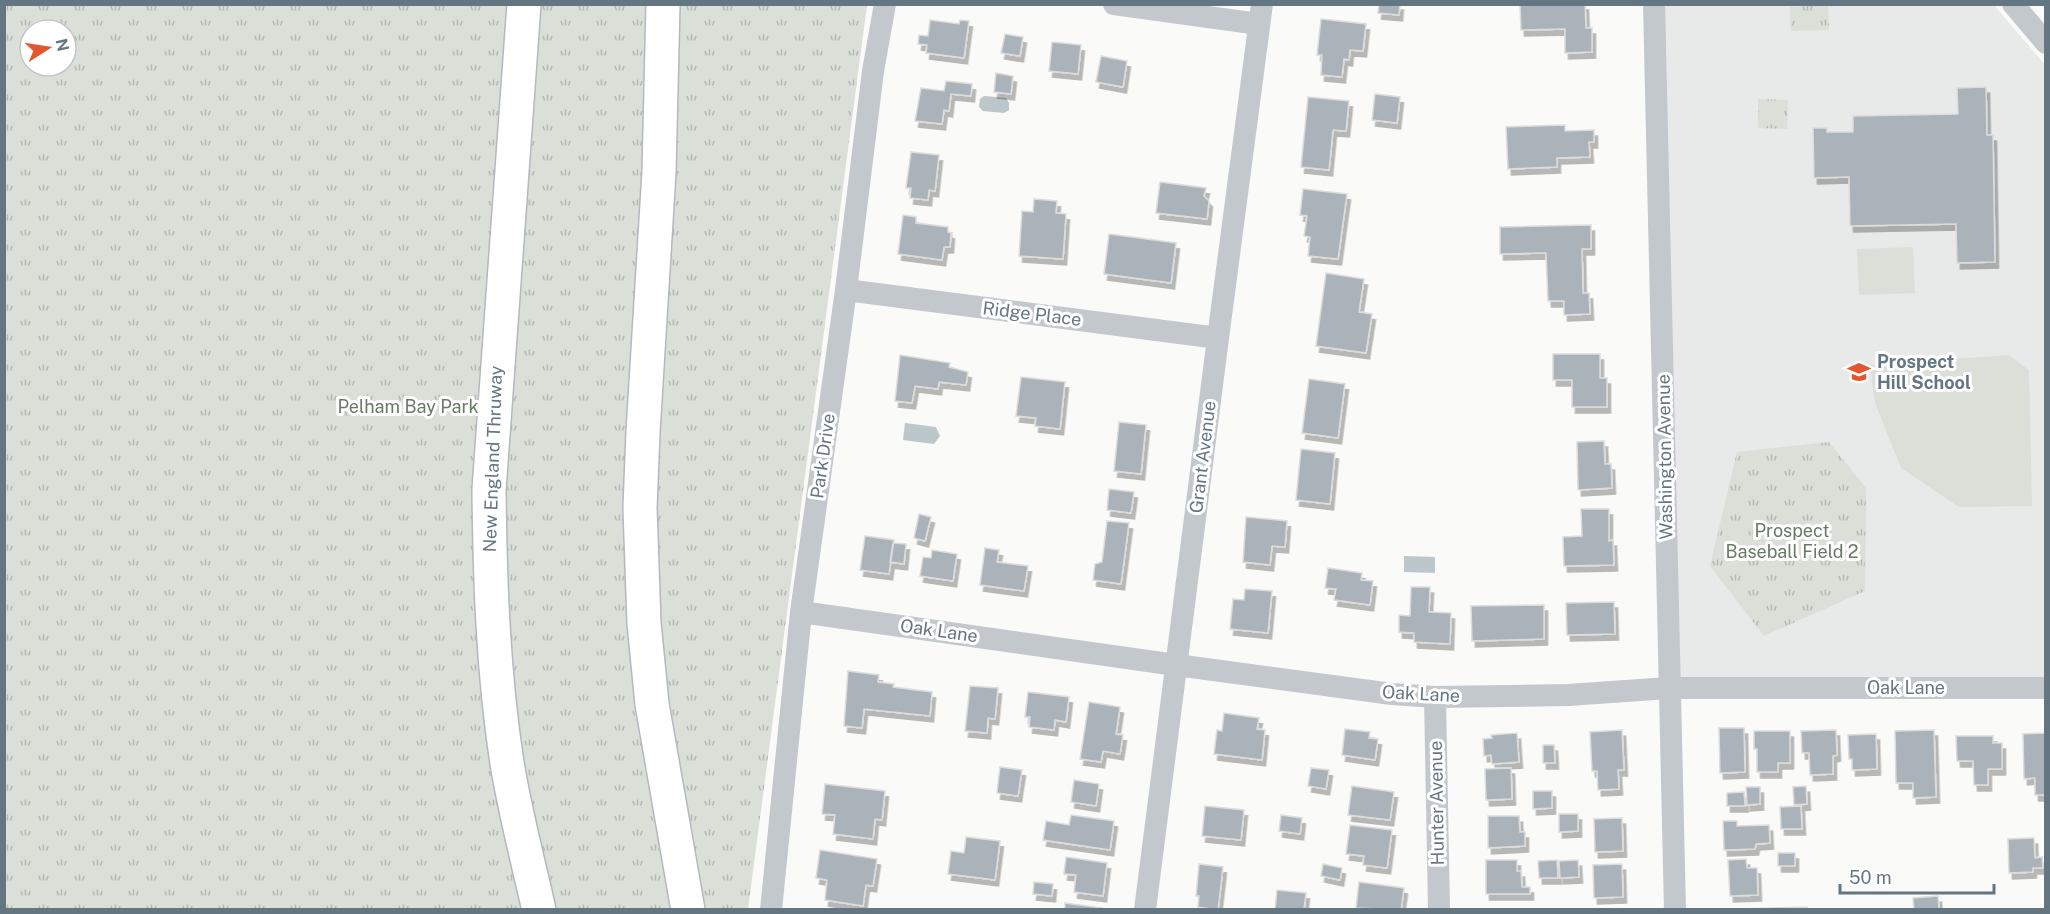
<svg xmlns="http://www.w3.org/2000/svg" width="2050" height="914" font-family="'Public Sans',sans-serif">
<defs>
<pattern id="park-tufts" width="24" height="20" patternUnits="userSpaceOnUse" patternTransform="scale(1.5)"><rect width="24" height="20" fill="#dadfd7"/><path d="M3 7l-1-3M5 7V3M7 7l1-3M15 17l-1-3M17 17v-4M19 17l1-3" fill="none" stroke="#b4b9b4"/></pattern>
<filter id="shadow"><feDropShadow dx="3.5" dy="6" stdDeviation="0" flood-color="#0004"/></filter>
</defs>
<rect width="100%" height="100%" fill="#fafaf8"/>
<path fill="#e8e9e9" d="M 1663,5 L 1994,5 L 2045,65 L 2045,678 L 1679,679 Z"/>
<path fill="#dadfd7" d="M 1913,247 L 1915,293 L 1859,295 L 1857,249 Z
M 2008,355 L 2029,370 L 2032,506 L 1959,507 L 1901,468 L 1875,403 L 1870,365 Z"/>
<path fill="url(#park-tufts)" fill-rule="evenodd" d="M 5,5 L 867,5 L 748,909 L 5,910 ZM 30,30 L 66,30 L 66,66 L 30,66 Z
M 1828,5 L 1829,30 L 1791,31 L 1790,7 Z
M 1758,99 L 1788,100 L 1787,129 L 1758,128 Z
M 1829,442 L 1866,488 L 1865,591 L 1764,636 L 1710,566 L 1737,452 Z"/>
<path fill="#bbc7cb" d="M 984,96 L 1006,98 L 1009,103 L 1009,110 L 1004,113 L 983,111 L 979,107 L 980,99 Z
M 905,423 L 936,427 L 940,436 L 934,444 L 903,440 Z
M 1404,556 L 1435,557 L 1435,573 L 1404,572 Z"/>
<path fill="#aab3b9" stroke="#dcdcda" stroke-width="1.5" filter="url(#shadow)" d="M 1379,4 L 1400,4 L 1399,15 L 1378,13 Z
M 1520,4 L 1585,4 L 1586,28 L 1592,28 L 1592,52 L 1565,53 L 1565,29 L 1521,30 Z
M 1321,19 L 1366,24 L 1363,51 L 1350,50 L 1349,60 L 1344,59 L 1342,77 L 1321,75 L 1322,55 L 1317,55 Z
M 930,20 L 959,24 L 960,20 L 969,21 L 964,58 L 926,53 L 927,45 L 918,44 L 919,35 L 928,36 Z
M 1005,34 L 1023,37 L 1020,56 L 1001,53 Z
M 1052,42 L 1081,45 L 1078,74 L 1049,71 Z
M 1101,56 L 1127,61 L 1123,87 L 1096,82 Z
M 996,73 L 1013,76 L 1011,94 L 994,92 Z
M 946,81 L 972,84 L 971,96 L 951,94 L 949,111 L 944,110 L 942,124 L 915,121 L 921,88 L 944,91 Z
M 1986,87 L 1987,135 L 1993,135 L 1995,262 L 1957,263 L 1956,224 L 1850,226 L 1849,177 L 1814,178 L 1813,128 L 1827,128 L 1827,132 L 1853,132 L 1853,116 L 1958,114 L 1957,88 Z
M 1375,94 L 1400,97 L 1397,123 L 1372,120 Z
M 1308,97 L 1349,101 L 1346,131 L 1333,130 L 1329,170 L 1301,167 Z
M 1565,125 L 1565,131 L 1594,130 L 1594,142 L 1589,142 L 1590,157 L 1557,158 L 1557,167 L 1508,169 L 1506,127 Z
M 911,152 L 939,155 L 935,191 L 929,190 L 928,200 L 910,198 L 911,188 L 906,188 Z
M 1160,182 L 1206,188 L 1204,196 L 1209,201 L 1207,219 L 1156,213 Z
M 1303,189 L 1347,194 L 1338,259 L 1308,256 L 1310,237 L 1304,236 L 1307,216 L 1300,215 Z
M 1034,199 L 1057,201 L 1056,213 L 1066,214 L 1063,259 L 1019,256 L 1022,211 L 1033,212 Z
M 903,215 L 916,217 L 916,223 L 948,227 L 948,232 L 951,233 L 950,247 L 944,247 L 942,260 L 898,254 Z
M 1591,225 L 1591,249 L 1582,249 L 1583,293 L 1589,293 L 1590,314 L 1564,315 L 1564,301 L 1548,301 L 1546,253 L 1500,254 L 1500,227 Z
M 1109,234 L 1176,243 L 1171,283 L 1104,274 Z
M 1326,273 L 1364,279 L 1359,312 L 1372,314 L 1366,353 L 1316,346 Z
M 1553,354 L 1600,354 L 1600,378 L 1607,378 L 1607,407 L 1572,407 L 1572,380 L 1553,380 Z
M 900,355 L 950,363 L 949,367 L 968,372 L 966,385 L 939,382 L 938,389 L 915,386 L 912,403 L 895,401 Z
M 1021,377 L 1065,382 L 1060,429 L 1035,426 L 1036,418 L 1016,416 Z
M 1309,379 L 1345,384 L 1338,438 L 1302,433 Z
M 1119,422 L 1146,425 L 1141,474 L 1114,471 Z
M 1604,441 L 1605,464 L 1611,464 L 1612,488 L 1578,490 L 1577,442 Z
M 1301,449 L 1335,453 L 1330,504 L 1296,500 Z
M 1109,489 L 1134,492 L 1131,513 L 1107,510 Z
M 1581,509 L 1609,509 L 1609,541 L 1613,540 L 1614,565 L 1564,566 L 1563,537 L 1582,536 Z
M 919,514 L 931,517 L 925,541 L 914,538 Z
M 1246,517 L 1287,521 L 1285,547 L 1272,546 L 1270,565 L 1243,562 Z
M 1107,521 L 1129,523 L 1121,584 L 1093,580 L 1095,564 L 1102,562 Z
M 865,536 L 894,540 L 889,574 L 860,570 Z
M 893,543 L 906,544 L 904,564 L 890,562 Z
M 985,548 L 999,550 L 997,562 L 1028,566 L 1024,591 L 980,585 Z
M 932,550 L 957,554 L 953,581 L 920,576 L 923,557 L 931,558 Z
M 1328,568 L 1362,573 L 1361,580 L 1373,581 L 1370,605 L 1334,600 L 1336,589 L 1325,588 Z
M 1411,587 L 1430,587 L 1429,612 L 1451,613 L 1450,644 L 1414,642 L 1414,633 L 1399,632 L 1399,615 L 1410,616 Z
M 1245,589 L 1272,591 L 1268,633 L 1230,629 L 1233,599 L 1244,600 Z
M 1614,602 L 1615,634 L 1567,635 L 1566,603 Z
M 1544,605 L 1544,639 L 1472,641 L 1471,606 Z
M 848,671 L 879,675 L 878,682 L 894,684 L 893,687 L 932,692 L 930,716 L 864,709 L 862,728 L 844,726 Z
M 970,686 L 998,688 L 995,719 L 988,718 L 987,733 L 965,731 Z
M 1028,692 L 1069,697 L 1066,722 L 1055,720 L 1054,730 L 1029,727 L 1030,717 L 1025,717 Z
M 1089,702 L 1120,707 L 1116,734 L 1123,735 L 1120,754 L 1103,751 L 1101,762 L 1080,759 Z
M 1224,713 L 1259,718 L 1257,729 L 1265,730 L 1262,760 L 1214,754 L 1217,730 L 1222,731 Z
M 1719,728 L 1744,728 L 1745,772 L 1720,773 Z
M 1345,729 L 1370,732 L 1369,738 L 1378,739 L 1375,760 L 1342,755 Z
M 1622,730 L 1624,770 L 1618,770 L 1619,789 L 1598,790 L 1597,771 L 1592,771 L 1590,732 Z
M 1836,730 L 1837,755 L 1833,756 L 1833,774 L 1810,775 L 1809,753 L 1802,753 L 1801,731 Z
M 1934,730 L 1936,797 L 1913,798 L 1913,783 L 1896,783 L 1895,731 Z
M 1754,731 L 1790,731 L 1790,763 L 1778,763 L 1778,772 L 1757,772 L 1757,749 L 1754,749 Z
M 1517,733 L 1519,762 L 1492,764 L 1491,755 L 1484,756 L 1483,739 L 1492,738 L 1491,735 Z
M 2046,733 L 2046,795 L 2035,795 L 2035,778 L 2024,779 L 2023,734 Z
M 1876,734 L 1877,769 L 1852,770 L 1852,759 L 1849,759 L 1848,735 Z
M 1956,736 L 1993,736 L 1993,743 L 2002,743 L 2002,769 L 1988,769 L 1988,785 L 1974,785 L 1973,761 L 1957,761 Z
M 1543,745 L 1554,745 L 1555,763 L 1543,763 Z
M 1000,767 L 1022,770 L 1018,796 L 997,793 Z
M 1311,768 L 1329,770 L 1326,789 L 1308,786 Z
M 1511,768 L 1512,799 L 1486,800 L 1485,769 Z
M 1074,780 L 1099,784 L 1096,806 L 1071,802 Z
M 825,784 L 885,791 L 882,820 L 875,819 L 873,839 L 833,834 L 835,815 L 822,814 Z
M 1352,786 L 1394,792 L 1390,820 L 1348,815 Z
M 1806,786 L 1807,804 L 1794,805 L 1793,787 Z
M 1746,787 L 1760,787 L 1760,804 L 1747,805 Z
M 1533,791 L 1552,791 L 1552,808 L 1533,809 Z
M 1744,792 L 1745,806 L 1727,806 L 1727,793 Z
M 1205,806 L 1244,810 L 1241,840 L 1202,836 Z
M 1801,806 L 1802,829 L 1781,829 L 1780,807 Z
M 1559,814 L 1578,814 L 1578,831 L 1559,832 Z
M 1071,815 L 1114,821 L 1110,850 L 1043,840 L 1046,821 L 1069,825 Z
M 1281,815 L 1302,818 L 1300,834 L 1279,831 Z
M 1488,816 L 1519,816 L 1520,832 L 1525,832 L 1525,846 L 1488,848 Z
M 1622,818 L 1623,851 L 1595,852 L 1594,819 Z
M 1723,821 L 1737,821 L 1737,826 L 1769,825 L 1770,843 L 1756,844 L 1755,849 L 1724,850 Z
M 1350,825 L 1392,830 L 1387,868 L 1363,865 L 1364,856 L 1346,854 Z
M 966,837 L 1000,841 L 995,880 L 948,874 L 951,851 L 964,853 Z
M 2034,838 L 2035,858 L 2042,857 L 2043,868 L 2033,868 L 2033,872 L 2009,873 L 2008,839 Z
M 820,850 L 877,859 L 873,886 L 866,885 L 863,906 L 825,900 L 827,880 L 816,878 Z
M 1778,853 L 1795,853 L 1795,866 L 1778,866 Z
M 1066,857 L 1107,863 L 1103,896 L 1074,892 L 1076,875 L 1064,874 Z
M 1746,859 L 1747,868 L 1757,868 L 1758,895 L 1730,896 L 1728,860 Z
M 1486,860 L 1517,860 L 1517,871 L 1521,871 L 1522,887 L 1530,887 L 1530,894 L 1486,894 Z
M 1557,860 L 1558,878 L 1539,878 L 1538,861 Z
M 1578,860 L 1579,877 L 1560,878 L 1559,861 Z
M 1199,864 L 1223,867 L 1218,910 L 1198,907 L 1199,896 L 1196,896 Z
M 1323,864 L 1342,868 L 1340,880 L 1321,876 Z
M 1622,864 L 1623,897 L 1594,898 L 1593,865 Z
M 1034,882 L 1053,884 L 1052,896 L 1033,894 Z
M 1359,882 L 1404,888 L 1401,910 L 1356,908 Z
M 1277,890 L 1306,893 L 1304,910 L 1275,910 Z
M 1938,896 L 1939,910 L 1914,910 L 1913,898 Z
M 1065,903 L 1102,908 L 1101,910 L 1065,910 Z
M 1807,907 L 1807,910 L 1739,910 L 1739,909 Z"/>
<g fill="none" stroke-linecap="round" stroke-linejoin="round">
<g stroke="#b4b9bd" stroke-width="36">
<path id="highway" d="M 524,4 L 489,490 C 490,582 493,672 507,763 C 515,812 528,861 539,910
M 663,4 L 659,172 L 643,432 L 640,508 L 644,623 L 652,704 L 688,910"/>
</g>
<path stroke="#c3c8cc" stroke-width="22" d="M 1114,4 L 1259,24
M 1654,4 L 1675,910
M 2013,4 L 2046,43
M 846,290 L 1218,338
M 801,612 L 1176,665 L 1392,694 L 1435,697 L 1568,695 L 1669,688 L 2046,688
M 1435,697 L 1439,910
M 771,910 L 801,612 L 846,290 L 873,71 L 885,4
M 1145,910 L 1218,338 L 1262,4"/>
<use href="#highway" stroke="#fff" stroke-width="33"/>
</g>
<defs>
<g id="school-bare" transform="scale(1.8)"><path d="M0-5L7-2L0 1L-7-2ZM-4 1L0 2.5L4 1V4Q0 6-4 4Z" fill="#e4572e" stroke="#fff" stroke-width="2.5" paint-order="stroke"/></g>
</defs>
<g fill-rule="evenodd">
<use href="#school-bare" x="1859" y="372"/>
</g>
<g text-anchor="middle" stroke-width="6" stroke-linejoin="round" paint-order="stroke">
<g font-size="18" fill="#657683" stroke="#fff">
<text transform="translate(1032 314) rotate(7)" y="6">Ridge Place</text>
<text transform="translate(823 456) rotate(-82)" y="6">Park Drive</text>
<text transform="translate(1203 457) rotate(-83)" y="6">Grant Avenue</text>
<text transform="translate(1665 457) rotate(-91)" y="6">Washington Avenue</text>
<text transform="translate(493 459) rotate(-88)" y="6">New England Thruway</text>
<text transform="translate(939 631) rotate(8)" y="6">Oak Lane</text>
<text x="1906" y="694">Oak Lane</text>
<text transform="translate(1421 694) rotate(3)" y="6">Oak Lane</text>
<text transform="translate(1437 803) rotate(-91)" y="6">Hunter Avenue</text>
</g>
<g font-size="18" font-weight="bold" fill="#657683" stroke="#fff" text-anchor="start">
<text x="1877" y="368">Prospect<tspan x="1877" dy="21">Hill School</tspan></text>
</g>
<g font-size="18" fill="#687a64" stroke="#fff">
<text x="408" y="413">Pelham Bay Park</text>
<text x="1792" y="537">Prospect<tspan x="1792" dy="21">Baseball Field 2</tspan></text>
</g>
</g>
<rect width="2050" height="914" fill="none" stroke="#657683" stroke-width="12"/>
<g transform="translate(48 48) rotate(78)"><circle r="28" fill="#ffffff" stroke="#c1c8cd" stroke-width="1.5"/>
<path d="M0-4.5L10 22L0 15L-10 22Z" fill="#e4572e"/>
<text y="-9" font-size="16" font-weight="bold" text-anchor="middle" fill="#657683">N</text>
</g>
<path d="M1840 884v9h154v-9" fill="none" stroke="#657683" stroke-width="3"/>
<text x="1849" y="884" font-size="18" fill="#657683" stroke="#ffffff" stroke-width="4.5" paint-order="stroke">50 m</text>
</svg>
